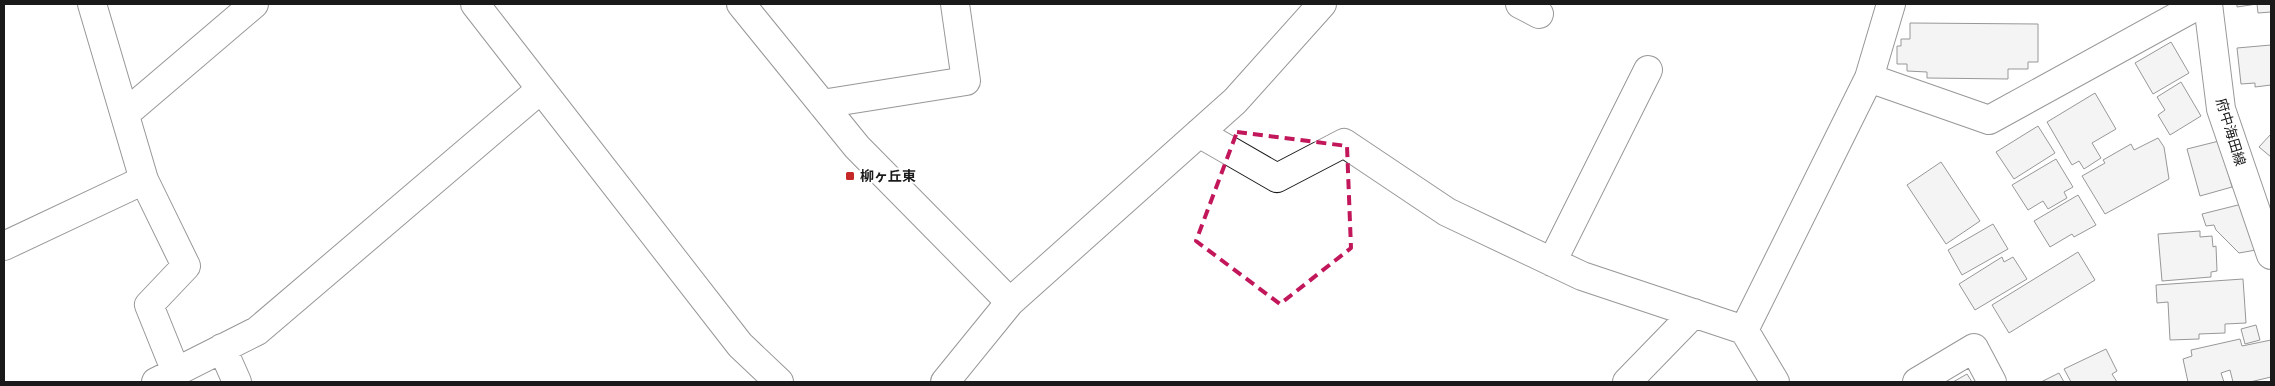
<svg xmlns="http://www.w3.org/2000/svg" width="2275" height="386" font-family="'Roboto Condensed','Noto Sans JP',sans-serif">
<rect width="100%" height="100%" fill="#fff"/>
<path fill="#e6e6e6" stroke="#1a1a1a" d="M 2237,4 L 2271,4 L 2271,12 L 2258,13 L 2257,4 L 2237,7 Z
M 1910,23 L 2038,24 L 2038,62 L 2028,62 L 2028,69 L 2008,69 L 2008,79 L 1927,78 L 1927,72 L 1907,71 L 1907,64 L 1897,64 L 1897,46 L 1901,46 L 1901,39 L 1910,39 Z
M 2171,42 L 2189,73 L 2153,94 L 2135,63 Z
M 2271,45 L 2271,85 L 2255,87 L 2255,83 L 2241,84 L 2237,48 Z
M 2181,82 L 2201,116 L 2170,135 L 2158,115 L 2165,110 L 2157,97 Z
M 2095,93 L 2116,129 L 2092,143 L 2101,158 L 2084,169 L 2079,161 L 2072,165 L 2047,122 Z
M 2038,126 L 2055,153 L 2014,179 L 1996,152 Z
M 2271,134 L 2271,157 L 2259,147 Z
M 2158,138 L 2164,147 L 2169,179 L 2105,214 L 2082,176 L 2105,163 L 2103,160 L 2131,144 L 2134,150 Z
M 2219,141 L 2232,187 L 2200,196 L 2187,149 Z
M 2056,159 L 2073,187 L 2064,192 L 2067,198 L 2048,209 L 2043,201 L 2028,210 L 2012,185 Z
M 1941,162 L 1980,221 L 1946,244 L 1907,185 Z
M 2078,195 L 2096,225 L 2074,237 L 2072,234 L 2050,247 L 2034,221 Z
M 2242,204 L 2256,250 L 2239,253 L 2216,230 L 2214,225 L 2206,226 L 2202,214 Z
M 1993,224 L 2008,249 L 1962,275 L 1948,250 Z
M 2200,231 L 2200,237 L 2212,236 L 2213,247 L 2216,246 L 2217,271 L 2211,272 L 2211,277 L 2162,281 L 2158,234 Z
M 2078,252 L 2095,280 L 2009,333 L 1992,305 Z
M 2002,257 L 2004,262 L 2013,257 L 2027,279 L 1975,310 L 1959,284 Z
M 2243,279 L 2246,323 L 2225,324 L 2225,333 L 2199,334 L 2199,339 L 2170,340 L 2168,302 L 2157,303 L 2156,285 Z
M 2256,325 L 2260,340 L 2245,344 L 2241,329 Z
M 2240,339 L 2242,346 L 2271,340 L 2271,377 L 2250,382 L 2233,382 L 2230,370 L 2221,373 L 2224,382 L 2188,382 L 2183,359 L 2192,356 L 2191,350 Z
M 2106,349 L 2117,371 L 2112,374 L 2117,382 L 2071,382 L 2064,369 Z
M 2059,373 L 2064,382 L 2041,382 Z
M 1967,374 L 1972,382 L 1953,382 Z"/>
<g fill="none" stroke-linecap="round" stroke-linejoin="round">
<g stroke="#1a1a1a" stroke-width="30">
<path id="minor" d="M 92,4 L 144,180 L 186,266 L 149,305 L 176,372
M 475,4 L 740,345 L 779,382
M 741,4 L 857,147 L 1010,302
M 1520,4 L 1539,14
M 1869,78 L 1989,120 L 2200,4
M 822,104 L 966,81 L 955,4
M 125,114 L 254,4
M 1199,133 L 1277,178 L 1344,143 L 1447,212 L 1582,276 L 1744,330 L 1775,382
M 4,246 L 144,180
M 1552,262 L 1648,70
M 1744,330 L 1869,78 L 1891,4
M 222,348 L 237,382
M 156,382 L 257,331 L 541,89
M 945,382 L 1010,302 L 1235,101 L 1322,4
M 1627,382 L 1694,313
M 1917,382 L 1974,348 L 1992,382"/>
</g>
<g stroke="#1a1a1a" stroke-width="30">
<path id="secondary" d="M 2208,4 L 2221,109 L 2271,255"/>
</g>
<use href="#minor" stroke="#fff" stroke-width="28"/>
<use href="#secondary" stroke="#fff" stroke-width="28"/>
</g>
<path d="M0 0H2275V386H0ZM 1237,132 L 1347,146 L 1351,248 L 1280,304 L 1196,241 Z" fill="#fff" fill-opacity=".55" fill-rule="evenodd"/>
<path fill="none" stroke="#c2185b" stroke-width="4" stroke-dasharray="10 6" stroke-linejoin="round" d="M 1237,132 L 1347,146 L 1351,248 L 1280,304 L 1196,241 Z"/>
<rect fill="#c62828" stroke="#fff" stroke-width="2" x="845" y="171" width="10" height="10" rx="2.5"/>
<g text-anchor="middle" stroke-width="4" stroke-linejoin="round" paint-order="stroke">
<g font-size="14" fill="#1a1a1a" stroke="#fff">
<text transform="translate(2231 132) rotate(73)" y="5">府中海田線</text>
</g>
<g font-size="14" font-weight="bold" fill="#1a1a1a" stroke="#fff" text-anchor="start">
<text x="860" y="181">柳ヶ丘東</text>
</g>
</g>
<rect width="2275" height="386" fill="none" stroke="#1a1a1a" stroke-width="10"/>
</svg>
